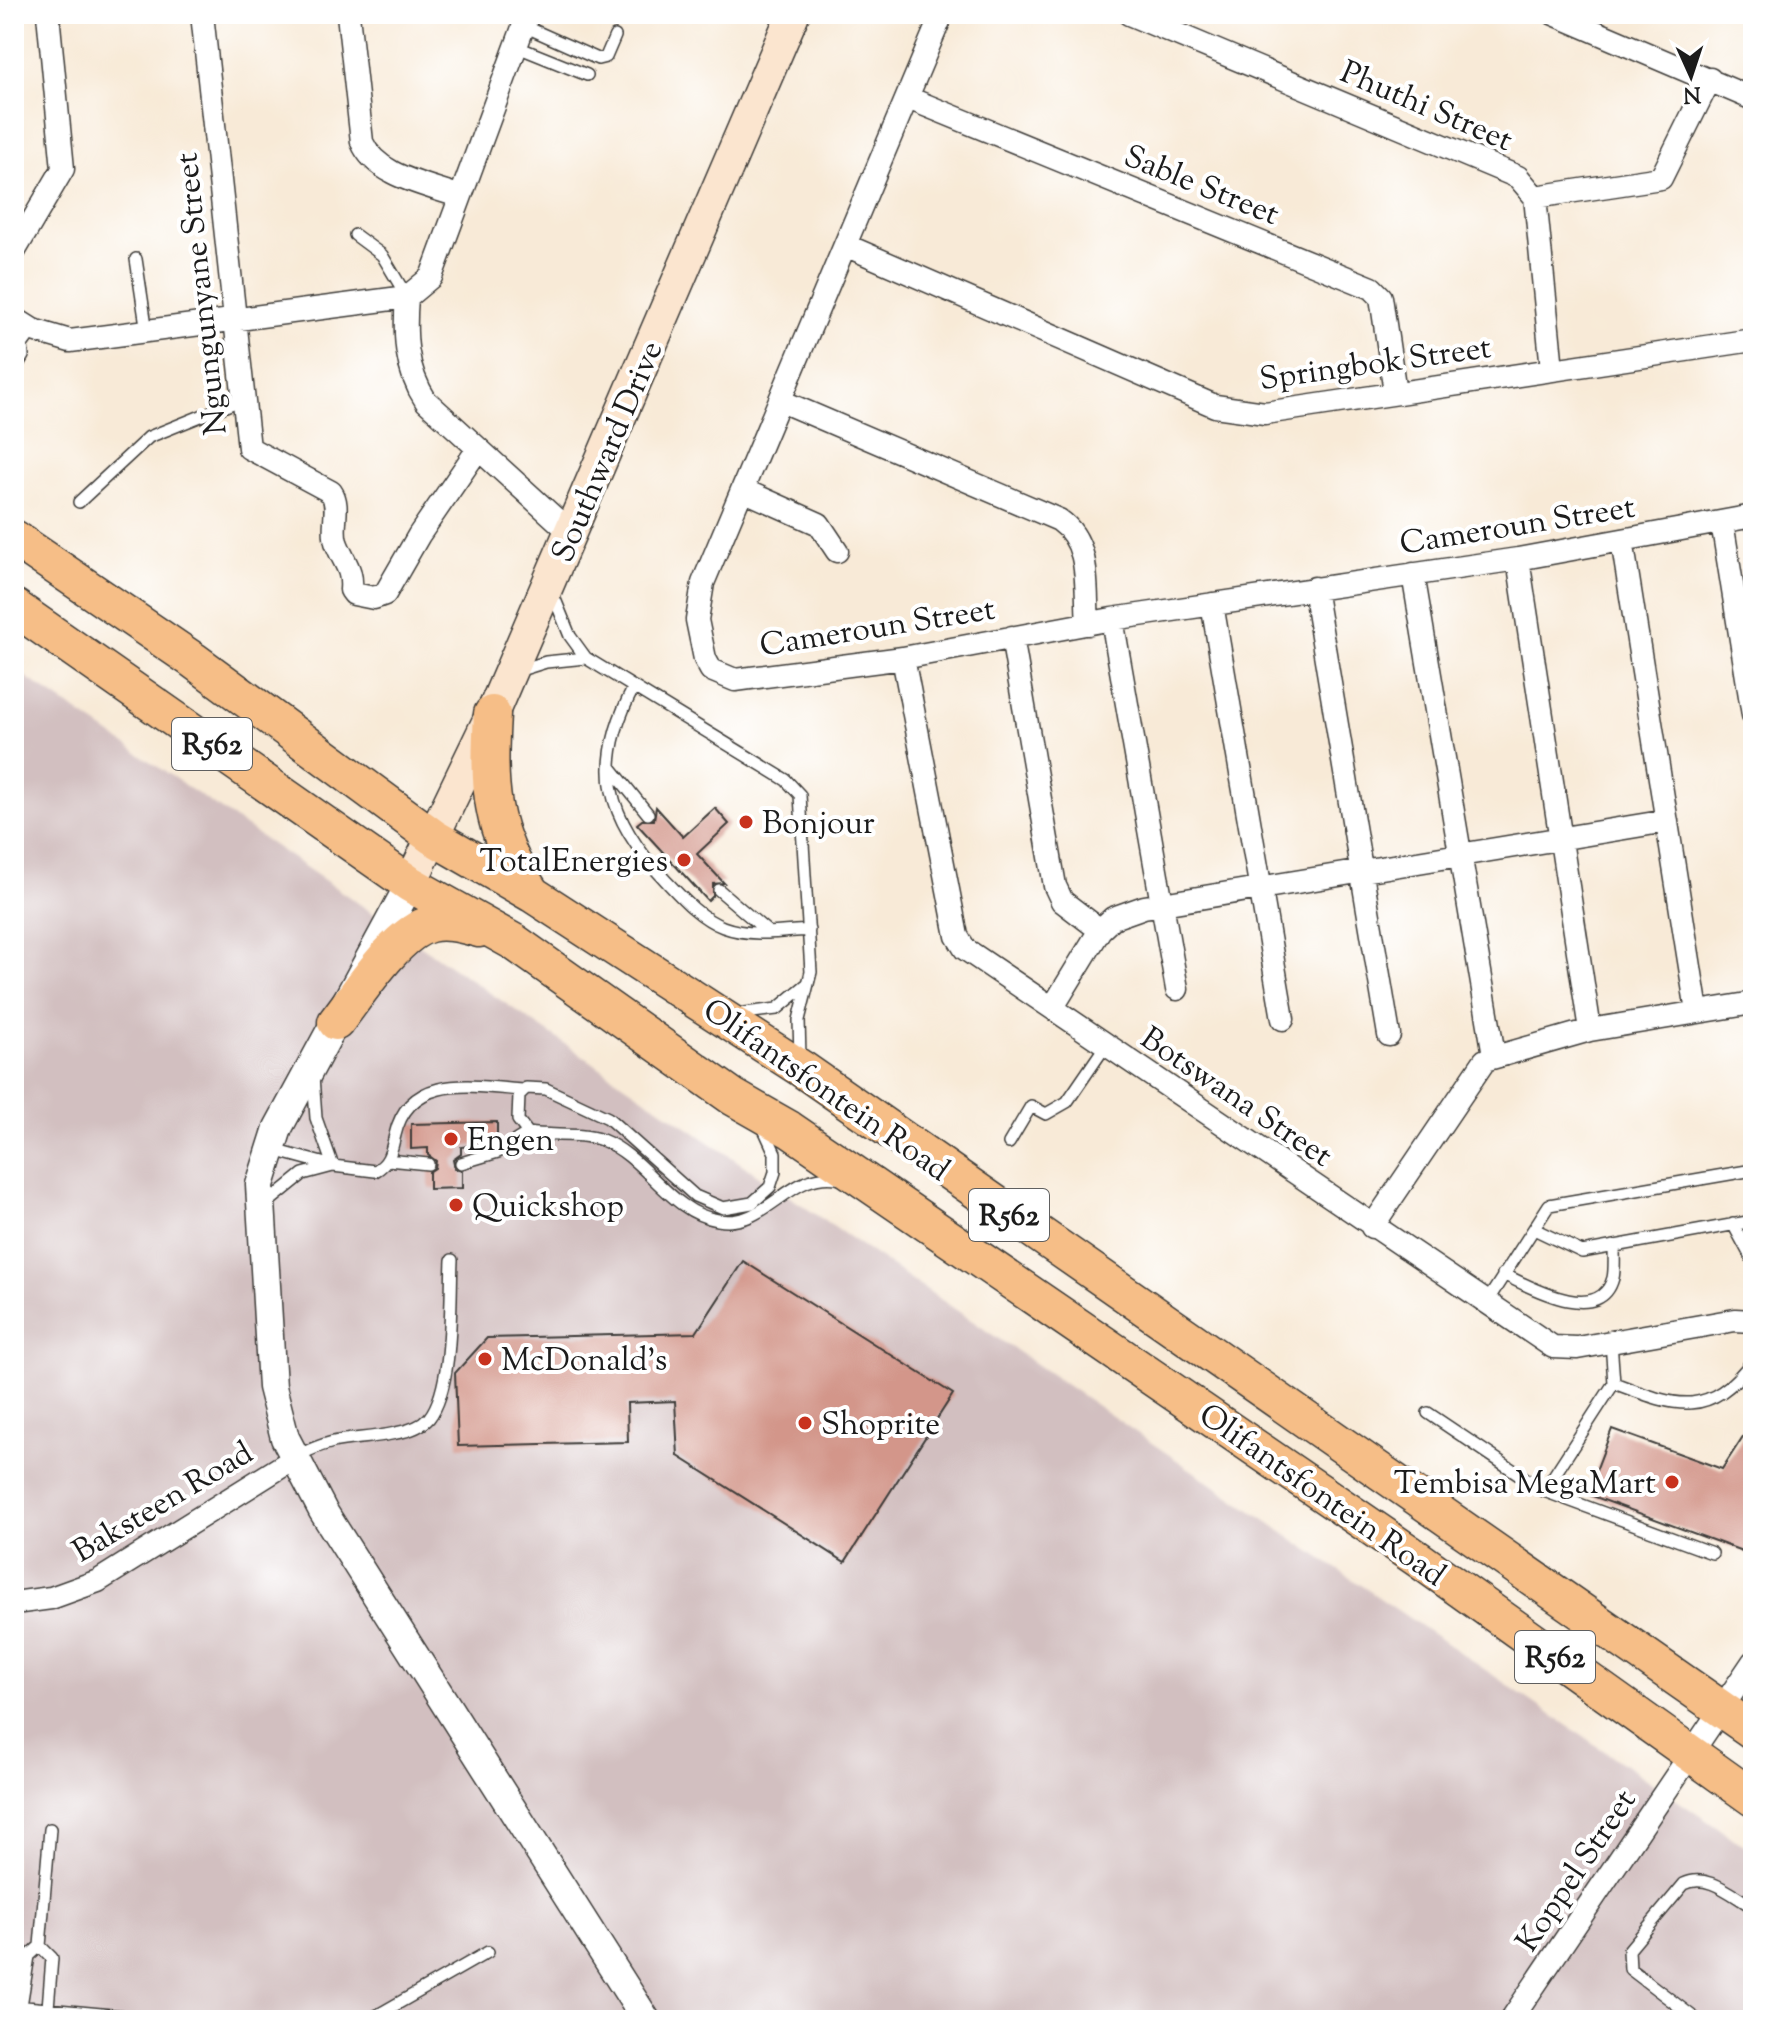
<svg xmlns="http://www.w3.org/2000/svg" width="1767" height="2034" font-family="'Sorts Mill Goudy',serif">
<rect width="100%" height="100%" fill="#fff"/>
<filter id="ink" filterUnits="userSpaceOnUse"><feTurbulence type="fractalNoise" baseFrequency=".0125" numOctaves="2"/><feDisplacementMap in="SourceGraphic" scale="16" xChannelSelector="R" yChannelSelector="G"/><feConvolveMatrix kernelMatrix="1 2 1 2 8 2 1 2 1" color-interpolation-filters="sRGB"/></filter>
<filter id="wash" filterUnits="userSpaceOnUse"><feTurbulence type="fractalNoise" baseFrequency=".006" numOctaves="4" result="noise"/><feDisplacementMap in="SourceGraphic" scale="32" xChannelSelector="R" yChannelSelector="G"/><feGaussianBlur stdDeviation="1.8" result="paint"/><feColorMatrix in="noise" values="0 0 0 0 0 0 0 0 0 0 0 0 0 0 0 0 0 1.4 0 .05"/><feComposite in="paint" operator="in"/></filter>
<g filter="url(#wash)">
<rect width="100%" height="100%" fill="#f8ead7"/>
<path fill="#d2bfc0" d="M 14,669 L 1753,1852 L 1753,2020 L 14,2020 Z"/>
<g id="blocks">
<path fill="#d3968a" d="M 656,807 L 683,837 L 715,808 L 729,824 L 697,854 L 724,883 L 713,884 L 713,896 L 708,901 L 637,824 L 642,820 L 654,820 Z
M 497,1122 L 497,1142 L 461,1147 L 461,1154 L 453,1160 L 455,1169 L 462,1171 L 462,1188 L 429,1189 L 429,1172 L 435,1168 L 436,1161 L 428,1155 L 428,1148 L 411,1149 L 411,1124 Z
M 743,1261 L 953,1394 L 845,1562 L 678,1456 L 675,1401 L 627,1403 L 628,1442 L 458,1446 L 455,1373 L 487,1338 L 696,1333 Z
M 1753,1421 L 1753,1555 L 1587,1494 L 1612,1429 L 1722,1469 Z"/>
</g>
</g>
<g filter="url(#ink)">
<use href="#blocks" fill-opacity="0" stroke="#3d3b38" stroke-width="2"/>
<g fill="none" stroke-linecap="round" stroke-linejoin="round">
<g stroke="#3d3b38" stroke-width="14">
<path id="service" d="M 524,26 L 598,59 L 606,57 L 615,36
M 515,46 L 587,75
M 355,235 L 382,255 L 407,297
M 136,259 L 147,332
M 14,371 L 23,356 L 22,345 L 33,330
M 79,502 L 149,437 L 243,399
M 552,592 L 570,636 L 586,658 L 786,780 L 800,795 L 811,972 L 799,1020 L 800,1057
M 517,671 L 546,662 L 586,658
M 634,687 C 592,766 606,818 666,881 C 683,899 700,918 723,927 C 750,937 781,932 809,930
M 611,768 L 648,814
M 719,890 L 769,933
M 737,1014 L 777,1009 L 806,985
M 764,1129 L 775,1153 L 775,1172 L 770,1187 L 752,1203 L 723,1208 L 695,1196 L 608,1118 L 546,1089 L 526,1088 L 519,1095 L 518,1120 L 528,1133 C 552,1137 579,1132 602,1140 C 646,1157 670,1213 718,1220 C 768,1229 790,1167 841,1179
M 1009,1143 L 1031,1106 L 1046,1114 L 1067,1102 L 1106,1045
M 270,1149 L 333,1166 L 375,1171 C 390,1163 391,1151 395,1135 C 409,1073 473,1086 522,1090
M 388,1160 L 428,1164
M 461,1163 L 498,1152 L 528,1133
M 266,1204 L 303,1174 L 333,1166 L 316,1118 L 313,1077
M 1733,1224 L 1753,1261
M 1534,1229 L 1582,1252 L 1753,1221
M 1503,1274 C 1528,1286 1600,1327 1613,1278 C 1615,1269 1614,1257 1614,1247
M 1486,1303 L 1549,1205 L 1753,1170
M 1614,1383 C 1675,1406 1708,1421 1753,1360
M 1428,1413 L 1544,1491 L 1712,1553
M 295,1457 C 339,1434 353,1442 396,1433 C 408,1431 421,1427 429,1418 C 454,1387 450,1300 452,1260
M 1544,1491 L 1614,1383 L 1611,1342
M 40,1946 L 52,1958 L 48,2008
M 15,2006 L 166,2020
M 21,2006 L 29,1956 L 40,1946 L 50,1829
M 369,2020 L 488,1952
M 1697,2020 L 1630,1969 L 1629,1950 L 1684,1884 C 1707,1872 1732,1895 1753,1907"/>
</g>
<g stroke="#3d3b38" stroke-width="25">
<path id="minor" d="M 202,14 L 249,448 L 331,492 C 341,506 331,526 336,542 C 343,562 353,568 351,590 L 354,594 L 374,598 L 385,594 L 419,535 L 478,449
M 348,14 L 362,142 C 376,176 425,184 458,196
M 942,14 L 703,583 L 697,620 L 705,659 L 711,670 L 735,680 L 903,658 L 1112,619 L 1518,559 L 1753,516
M 1129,14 L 1518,177 L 1535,197 L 1552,369
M 1554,14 L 1753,99
M 908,98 L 1372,288 L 1381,297 L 1395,392
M 1535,197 L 1661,178 L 1710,79
M 845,245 L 1215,406 L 1265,413 L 1753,340
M 14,252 L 63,169 L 48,14
M 407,297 C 404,334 405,369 426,401 L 571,533
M 14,318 L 33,330 L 70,341 L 407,297 L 431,277 L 528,14
M 781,401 L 1059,520 C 1092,543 1085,587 1088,624
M 743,490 L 819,524 L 837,551
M 1722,522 L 1753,715
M 1622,540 L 1697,1011
M 1518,559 L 1590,1030
M 1413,574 L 1494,1055
M 1314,588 L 1389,1035
M 1212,604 L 1283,1019
M 1112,619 L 1177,989
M 1012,637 L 1055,886 L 1062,901 L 1100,930 L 1053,1007
M 903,658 L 957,936 L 965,949 L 1553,1347 L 1577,1348 L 1735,1320 L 1753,1321
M 1100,930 L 1113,918 L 1144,907 L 1667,821
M 1372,1227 L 1485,1060 L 1590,1030 L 1753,1003
M 14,1603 L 51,1598 L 98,1581 L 295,1458
M 1511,2020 L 1753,1662"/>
</g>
<g stroke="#3d3b38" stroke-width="31">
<path id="tertiary" d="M 410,884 L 278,1128 L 260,1185 L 272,1387 L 285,1438 L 323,1511 L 646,2020"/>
</g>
<g stroke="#3d3b38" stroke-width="35">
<path id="secondary" d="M 410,884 L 492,714 L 793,14"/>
</g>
<g stroke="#3d3b38" stroke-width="39">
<path id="primary" d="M 14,538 L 193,660 L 433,837 L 532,894 L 802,1069 L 1753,1731
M 14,607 L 410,884 L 514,942 L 733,1097 L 789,1129 L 1418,1559 L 1753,1798
M 492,714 C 488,785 489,830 530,891
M 336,1022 C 358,994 396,933 430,924 C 446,920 463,925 479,929"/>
</g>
<use href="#service" stroke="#fff" stroke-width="11"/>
<use href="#minor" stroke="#fff" stroke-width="22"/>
<use href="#tertiary" stroke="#fff" stroke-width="28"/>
<use href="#secondary" stroke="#fbe5cf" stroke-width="32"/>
<use href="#primary" stroke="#f6be87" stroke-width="36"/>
</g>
</g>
<g fill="#c8321e" stroke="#fff" stroke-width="3">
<circle cx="746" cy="822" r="8"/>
<circle cx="684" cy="860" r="8"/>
<circle cx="451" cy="1139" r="8"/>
<circle cx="456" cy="1205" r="8"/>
<circle cx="485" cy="1359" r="8"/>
<circle cx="805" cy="1423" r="8"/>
<circle cx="1672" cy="1482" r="8"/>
</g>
<g text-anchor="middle" stroke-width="8" stroke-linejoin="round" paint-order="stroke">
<g fill="#fff" stroke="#606060" stroke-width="2">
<rect x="172" y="718" width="80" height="52" rx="6"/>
<rect x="969" y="1189" width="80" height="52" rx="6"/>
<rect x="1515" y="1631" width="80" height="52" rx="6"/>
</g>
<g font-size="30" font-weight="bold" fill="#1c1c1c">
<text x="212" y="754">R562</text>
<text x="1009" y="1225">R562</text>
<text x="1555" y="1667">R562</text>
</g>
<g font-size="32" fill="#1c1c1c" stroke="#fff">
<text transform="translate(1427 105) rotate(23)" y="11">Phuthi Street</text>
<text transform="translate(1202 184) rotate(22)" y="11">Sable Street</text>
<text transform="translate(200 294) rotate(-96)" y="11">Ngungunyane Street</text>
<text transform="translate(1375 362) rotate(-8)" y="11">Springbok Street</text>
<text transform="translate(606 451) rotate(-67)" y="11">Southward Drive</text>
<text transform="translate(1517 524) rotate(-9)" y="11">Cameroun Street</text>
<text transform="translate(877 626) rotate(-9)" y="11">Cameroun Street</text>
<text transform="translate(827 1089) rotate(35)" y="11">Olifantsfontein Road</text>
<text transform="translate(1237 1096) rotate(34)" y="11">Botswana Street</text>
<text transform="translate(1323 1494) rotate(35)" y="11">Olifantsfontein Road</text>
<text transform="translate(162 1501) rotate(-31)" y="11">Baksteen Road</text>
<text transform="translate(1575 1870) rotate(-56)" y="11">Koppel Street</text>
</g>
<g font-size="32" fill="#1c1c1c" stroke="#fff" text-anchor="start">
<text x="762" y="833">Bonjour</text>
<text x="668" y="871" text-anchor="end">TotalEnergies</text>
<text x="467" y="1150">Engen</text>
<text x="472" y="1216">Quickshop</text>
<text x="501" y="1370">McDonald's</text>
<text x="821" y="1434">Shoprite</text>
<text x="1656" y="1493" text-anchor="end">Tembisa MegaMart</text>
</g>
</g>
<rect width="1767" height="2034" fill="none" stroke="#fff" stroke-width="48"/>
<g transform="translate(1691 76) rotate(177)" stroke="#ffffff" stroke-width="6" paint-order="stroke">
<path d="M0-6L14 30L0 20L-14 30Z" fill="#1c1c1c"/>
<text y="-12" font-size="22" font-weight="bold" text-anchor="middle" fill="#1c1c1c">N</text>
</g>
</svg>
